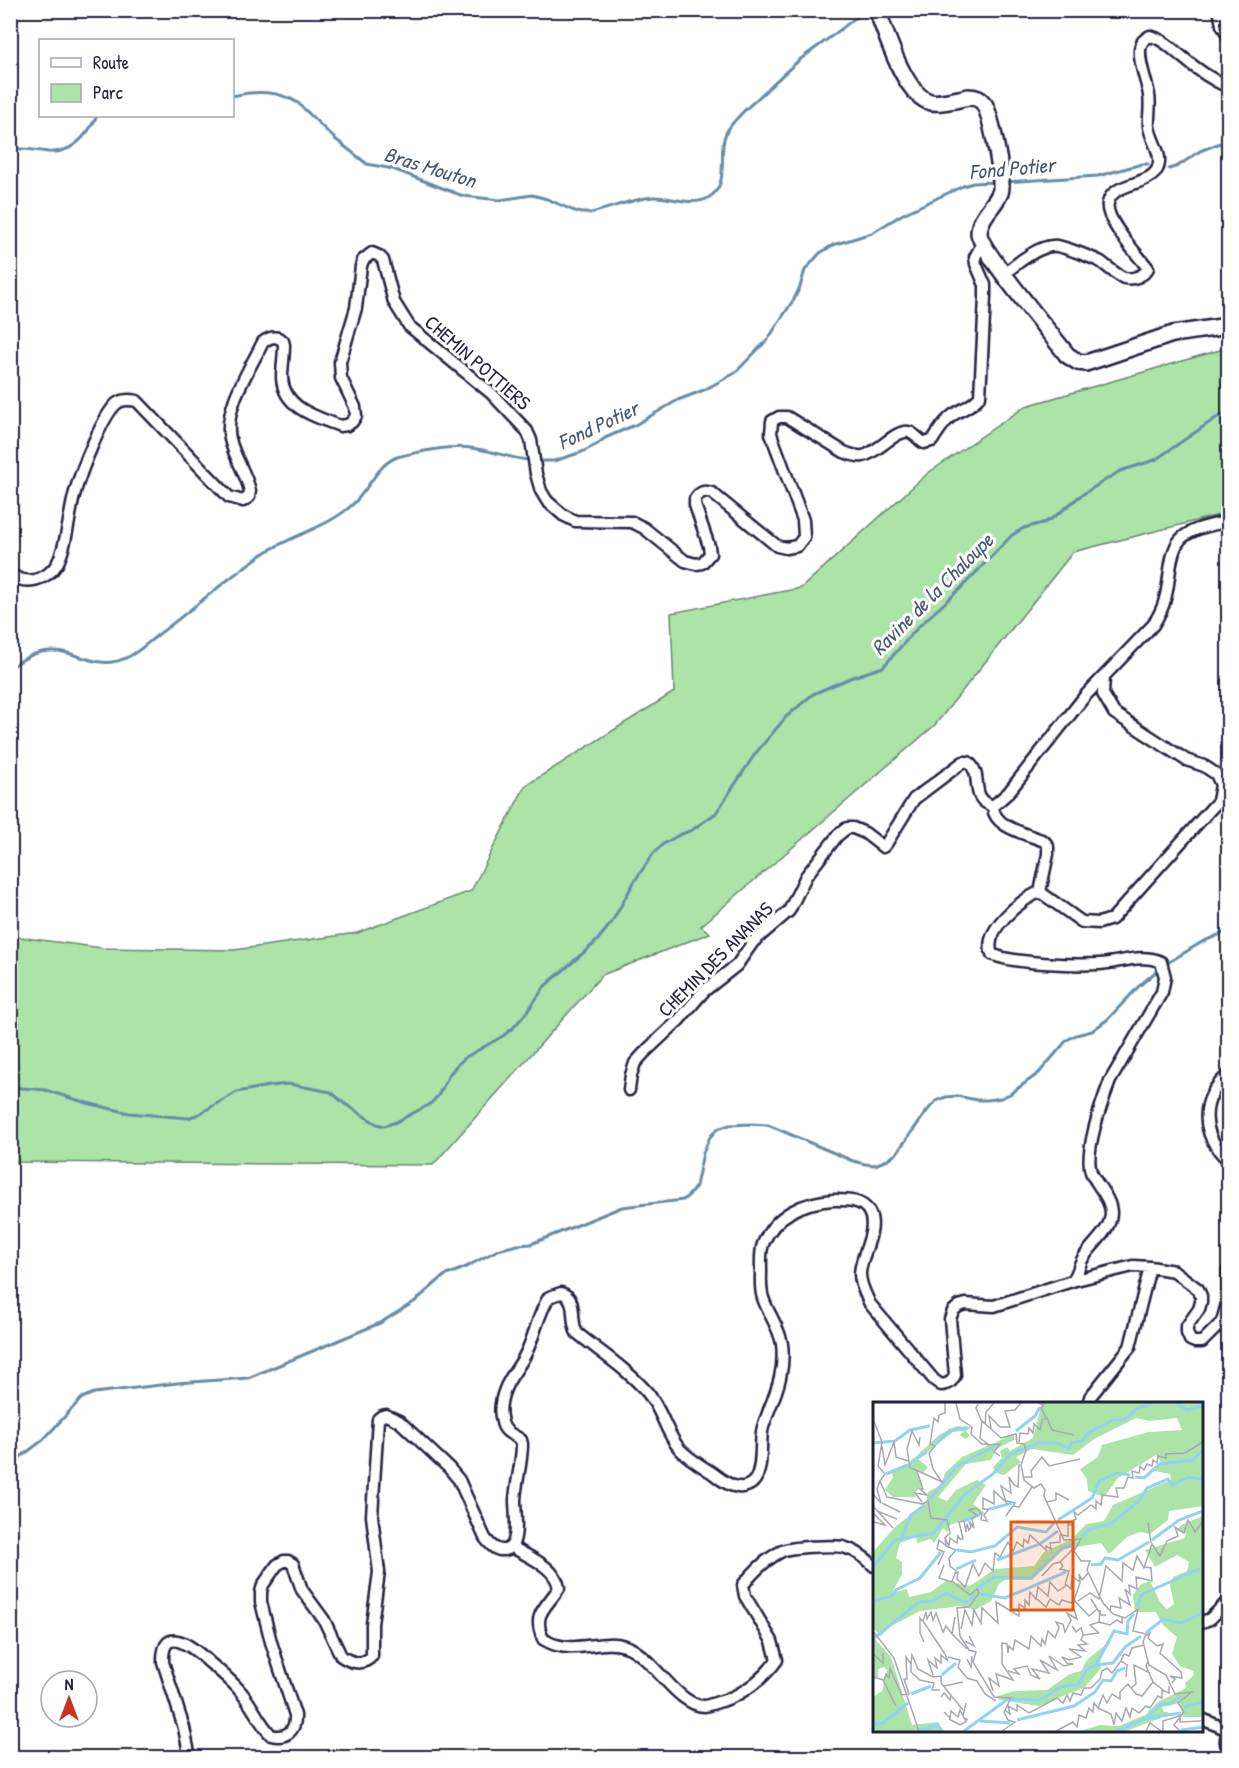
<svg xmlns="http://www.w3.org/2000/svg" width="1239" height="1768" viewBox="0 0 1239 1768" font-family="'Patrick Hand',sans-serif">
	<style>
		.green { fill: #ace4a8; stroke: #678372; stroke-width: 1.5 }
		.lines { fill: none; stroke-linecap: round; stroke-linejoin: round }
		.stream { stroke: #658ca9; stroke-width: 3 }
		.street-casing { stroke: #22223b; stroke-width: 15 }
		.secondary-casing { stroke: #22223b; stroke-width: 20 }
		.street { stroke: #fff; stroke-width: 10 }
		.secondary { stroke: #fff; stroke-width: 15 }
		.labels { text-anchor: middle; dominant-baseline: central; stroke-width: 6; stroke-linejoin: round; paint-order: stroke }
		.street-label { font-size: 20px; fill: #22223b; stroke: #fff }
		.water-label { font-size: 21px; font-style: italic; fill: #445772; stroke: #fff }
		.inset-river { fill: none; stroke: #92d2f3; stroke-width: 3 }
		.inset-road { fill: none; stroke: #a7a7b1; stroke-width: 1.5 }
		.view { fill: #e8590c; fill-opacity: 0.15; stroke: #e8590c; stroke-width: 3 }
		.inset-edge { fill: none; stroke: #22223b; stroke-width: 3 }
	</style>
	<rect width="100%" height="100%" fill="#fff"/>
	<filter id="ink" filterUnits="userSpaceOnUse"><feTurbulence type="fractalNoise" baseFrequency=".0167" numOctaves="2"/><feDisplacementMap in="SourceGraphic" scale="12" xChannelSelector="R" yChannelSelector="G"/><feConvolveMatrix kernelMatrix="1 2 1 2 8 2 1 2 1" color-interpolation-filters="sRGB"/></filter>
	<g filter="url(#ink)">
		<!-- green -->
		<path class="green" d="M1228 344V516L1219 515 1073 552 935 725 701 926 710 933 602 975 433 1165 11 1162V936L102 948 234 950 357 933 471 891 525 786 674 692 671 613 801 588 928 473 1026 406 1220 350Z"/>
		<g class="lines">
			<!-- stream -->
			<path class="stream" d="M232 96C255 91 278 90 298 103L334 138 367 164 393 169 463 196 500 200 532 195 547 199 572 210 581 213H591C611 208 632 199 653 197 670 196 692 207 708 198 732 185 716 151 727 131 735 118 747 108 758 98 773 84 787 70 802 58 823 42 845 28 864 10
				M10 149C23 148 35 150 48 152 72 154 87 136 97 116
				M1169 169 1178 166 1200 151 1228 140
				M1005 182 1098 176 1142 164H1148
				M537 461H554L582 452 596 445 605 438 635 425 678 400 704 390 735 373 768 339 794 299 800 287 805 270 820 253 833 245 872 233 903 214 963 186 973 183 996 182
				M10 668C20 661 30 654 42 652 75 645 95 675 130 656 141 650 150 641 159 634 193 609 225 580 260 556 288 536 325 529 351 506 369 491 375 466 397 457 418 452 449 445 471 448 491 450 510 459 530 460
				M1164 965 1202 942 1228 931
				M10 1087 45 1090 87 1103 129 1113 188 1118 199 1114 237 1092 269 1086 289 1084 331 1092 345 1104 367 1118 377 1124 384 1126 396 1122 417 1111 429 1105 438 1096 449 1075 456 1066 466 1057 503 1036 513 1028 527 1012 545 986 596 942 612 922 634 882 653 854 663 844 679 835 692 830 716 813 755 754 786 717 813 694 850 678 883 667 918 627 960 589 1012 535 1024 528 1046 522 1057 515 1080 496 1120 471 1155 460 1216 418 1228 412
				M10 1465 43 1440 82 1398 94 1393 177 1383 248 1378 380 1323 414 1302 444 1276 464 1268 498 1250 517 1245 531 1244 622 1207 683 1200 690 1194 696 1186 703 1153 710 1137 717 1129 730 1125 751 1124 768 1125 853 1161 865 1164 875 1165 887 1160 896 1154 927 1111 936 1101 946 1097 957 1096 977 1100H988L1001 1098 1010 1094 1039 1073 1067 1040 1076 1035 1092 1031 1108 1019 1139 986 1159 969"/>
			<defs>
				<path id="street" d="M1219 10 1222 25 1228 36
					M1004 274C1016 264 1040 244 1057 246 1065 247 1093 258 1101 262 1108 267 1116 275 1124 278 1133 280 1144 276 1148 268 1138 255 1104 220 1108 203 1113 178 1162 189 1159 158 1158 148 1151 138 1149 127 1148 117 1151 106 1149 95 1147 81 1134 53 1143 41 1145 39 1148 37 1150 36 1163 39 1171 48 1181 56 1195 68 1212 80 1228 87
					M10 573C25 587 47 580 57 564 67 546 69 513 75 492 80 474 104 410 119 402 125 399 132 400 137 401L229 497 243 501 249 497 250 491C246 473 234 457 230 439 223 408 250 369 263 342 270 337 276 335 283 341L284 345C284 356 282 367 282 378 284 409 317 417 340 426L347 425 352 422 356 416 355 407 341 378 340 362 356 308 361 266 363 260 372 253 379 256 383 260 394 302 409 326 492 394 527 431 531 440 536 474 541 491 547 501 563 515 575 521 632 522 644 528 685 561 696 564 702 563 710 554 709 546 695 505V499C700 492 704 490 712 493L777 546 786 548 797 546 804 537 803 520 771 434 772 421 779 417H787L844 452C850 454 856 457 863 456 877 453 896 429 909 432 914 433 919 440 924 443L932 441C938 432 944 421 953 415 963 408 973 406 980 396L985 297V285L976 264 975 257 982 244
					M1040 892C1021 899 982 931 992 954 1011 964 1077 965 1100 964 1120 963 1142 953 1161 962L1165 977 1162 992 1110 1081C1102 1102 1084 1151 1091 1172 1096 1185 1111 1198 1111 1213 1111 1232 1090 1245 1082 1260 1078 1268 1078 1275 1072 1281
					M1040 892 1048 854V846L1044 841C1028 834 993 828 993 806L1008 793 1085 696 1153 625C1158 617 1163 609 1165 599 1170 583 1169 552 1180 540 1190 528 1214 525 1228 521
					M1040 892 1082 922 1099 923 1112 919 1218 801 1221 785 1216 774 1204 766 1186 760 1114 713 1103 694 1104 677
					M1228 1075C1198 1100 1201 1135 1228 1160
					M629 1090 631 1075 635 1063 645 1052 679 1020 704 991 737 965 753 942 789 911 806 876 838 835 847 828H853L865 833 883 847 886 844 914 799 963 762H968C985 775 967 798 993 806
					M1088 1404 1090 1397 1130 1347 1150 1267
					M512 1547C529 1557 556 1567 559 1588 545 1609 532 1614 543 1639 547 1641 551 1644 556 1645 578 1652 603 1639 625 1646 652 1654 677 1707 705 1706 710 1705 717 1702 722 1701 744 1694 764 1678 777 1660L772 1641 745 1596 743 1585C754 1571 766 1559 782 1551 790 1547 833 1545 843 1547 855 1550 866 1558 874 1566
					M1202 1622 1210 1619 1228 1601
					M1202 1719 1228 1730
					M1228 1731C1225 1738 1225 1742 1228 1750
					M190 1758 184 1728 163 1662C162 1620 196 1650 210 1663 221 1672 232 1681 241 1692 252 1705 259 1722 271 1735 286 1739 296 1731 295 1715L271 1642 261 1602V1592L263 1585 277 1565 284 1561H288L293 1564 302 1590 324 1620 341 1656C351 1663 363 1666 372 1656V1624L379 1572 372 1516 378 1419 382 1416 386 1415 399 1421 449 1468 459 1480 485 1538C490 1544 495 1551 504 1550 521 1549 515 1513 515 1500 516 1482 522 1463 522 1444L521 1440C513 1434 504 1433 502 1422 499 1412 501 1399 505 1389 510 1376 520 1366 526 1353 535 1335 538 1314 549 1297L561 1293C579 1298 569 1320 577 1333 600 1352 627 1369 647 1392 661 1408 665 1430 678 1447 686 1457 700 1465 711 1472 719 1478 728 1486 738 1487 744 1488 751 1485 754 1481 763 1470 760 1445 762 1432 763 1424 767 1417 769 1410 778 1388 785 1368 782 1344 779 1326 768 1314 763 1298 760 1289 761 1280 761 1271 761 1262 760 1252 763 1244 775 1214 804 1202 833 1200 846 1200 862 1199 869 1212 879 1230 860 1256 860 1274 860 1285 866 1295 870 1304L934 1380 941 1385C949 1384 952 1382 955 1375L950 1319 953 1311 959 1306 966 1304 994 1306 1072 1281 1133 1266 1150 1267 1174 1271 1198 1289 1201 1296V1302L1199 1309 1187 1326V1333L1190 1340 1195 1342H1202L1222 1322 1228 1300V1270"/>
				<path id="secondary" d="M877 10C886 33 905 97 931 102 942 104 957 99 969 97 975 97 980 98 984 104 991 115 1005 182 1000 193 994 207 979 217 979 233 979 249 1053 336 1067 355L1078 362 1086 363 1173 334 1228 326"/>
			</defs>
			<!-- street casing -->
			<use href="#street" class="street-casing"/>
			<!-- secondary casing -->
			<use href="#secondary" class="secondary-casing"/>
			<!-- street -->
			<use href="#street" class="street"/>
			<!-- secondary -->
			<use href="#secondary" class="secondary"/>
		</g>
	</g>
	<g class="labels">
		<!-- street labels -->
		<g class="street-label">
			<text transform="translate(478 362) rotate(41)">CHEMIN POTTIERS</text>
			<text transform="translate(715 959) rotate(-45)">CHEMIN DES ANANAS</text>
		</g>
		<!-- water labels -->
		<g class="water-label">
			<text transform="translate(430 167) rotate(17)">Bras Mouton</text>
			<text transform="translate(1012 168) rotate(-5)">Fond Potier</text>
			<text transform="translate(598 425) rotate(-25)">Fond Potier</text>
			<text transform="translate(932 594) rotate(-45)">Ravine de la Chaloupe</text>
		</g>
	</g>
	<!-- overview -->
	<g transform="translate(873 1402)">
		<rect width="330" height="330" fill="#fff"/>
		<path d="M169 1H330V104L296 109 295 118 277 132 267 130 254 135 236 152 228 141 191 147 159 178H132L126 182 118 199 102 208 87 204 47 209 16 225 8 234 0 226V150L21 126 53 100 55 90 68 83 72 71 89 55 141 32V38L123 47 118 58 93 62 65 95 74 99 83 88 104 78 113 83 100 102 112 111 77 123 74 130 70 126 61 141 58 137 44 141 43 135 27 141 23 156 29 160V172L19 191 34 187 36 195 58 190 73 179 97 184 122 167 161 164 171 150 199 137 213 122 231 119 240 103 298 78 297 72 277 68 288 60 283 53 245 76 231 95 215 89 214 77 207 67 225 55 229 43 276 30 309 28 304 16 276 19 263 16 221 37 200 53 159 47 143 55 148 60 131 73 123 71 120 65 129 56 127 49 134 45 137 49 160 36ZM84 24 98 25 93 29 97 34 92 37 87 33 91 29 80 30 45 57 55 65 50 71 43 67 49 85 41 91 43 95H20L12 88 20 75 18 68 36 61 66 33ZM330 114V315H310L307 301 289 305 291 310H296L288 316 253 329H207L227 323 246 324 272 313 285 300 313 286 312 281 320 274 321 269 307 264 299 252 304 235 290 223 283 210H262L260 193 268 182 277 179 287 200 294 207 301 202 297 183 300 175 314 169 316 160 304 153 282 165 272 148 312 136 313 131 303 129 308 123ZM0 235 18 255 39 323 65 320 71 329H0V295L9 289 14 268 11 265 5 267V275L0 276ZM238 238 227 257 228 266 212 285 166 304 126 298 125 294 141 289 174 288 197 272 208 269 214 258Z" fill="#ace4a8"/>
		<path class="inset-river" d="M303 1 314 8 330 4M143 29 162 14 167 5M0 41 22 39 37 28 57 24M62 43 77 28 95 26M38 60 54 50M13 72 35 63M262 75 271 76 287 62 320 58 330 48M56 98 83 65 122 44M117 107 139 101M185 118 219 96 226 79 244 71 257 73M91 119 108 112M209 135 215 128 239 121 266 99 274 86 295 77 299 83 316 75 330 78M28 137 38 113 52 103M279 138 306 118 330 109M84 148 98 150 122 144 144 125 173 130 181 121M124 158 167 142 185 129M218 163 228 162 232 156 245 158 276 140M0 165 22 138 61 131 91 93 120 72 137 52 166 41H184L196 47 198 41 209 39 215 31 240 18H251L263 7 280 1M83 167 103 158M105 186 121 175 158 176 188 147 203 141M107 192 132 196 193 170M0 199 19 194 23 188 47 176 68 150M264 205 268 193 330 165M261 212 255 219 254 232 241 229 223 263 240 261 252 245 268 234M273 231 290 217 308 221 330 211M0 237 46 200 60 199 73 191 93 201 102 193M69 273 83 261M38 292 58 284M311 305 330 300M275 316 308 311M144 318 201 304 222 290 230 278 238 279 244 269 252 266M107 319 137 321M0 323 10 321 35 301M308 328 330 325M45 329 64 323 68 329M91 329 135 297 167 298 188 285 206 282 214 267 223 263M243 329 274 316 287 302H297L308 294"/>
		<path class="inset-road" d="M83 1 87 17 99 25 98 32 109 42H115L107 36 109 19 128 36 143 32 144 41 151 42 153 48 148 63 151 78 161 86 168 82 172 88 171 94 191 138 208 137 201 149 208 159H217L214 168 230 201 240 212 252 216 265 207 260 229 273 232 270 240 276 263 293 273 302 292 319 290 305 301 311 310 301 323 307 329M105 2 103 6 109 20M174 16 179 28 201 33M0 17 9 40 5 64 12 72 7 79M112 23 113 10 121 1M118 26 116 14 127 25H137L132 9 142 8 148 1M146 40 147 31 155 32 156 26 160 31 161 22 167 28 169 18 173 16 168 6 171 3 165 1M114 43 127 42 121 50 127 54M9 44 12 63 21 40 23 55 35 59M43 68 37 66 34 47 39 29 46 43 47 35M43 68 69 80 60 67 56 51 62 44 57 42 61 16 65 20 66 13 72 11V1M44 69 50 87H47L54 93 42 91 49 100M151 75H159L158 69 169 55 176 64 207 57M0 92 8 101 4 87 7 79 14 95 49 102 55 99 58 116 74 118 77 131 72 136 73 144 83 148 76 156 77 164 83 169 79 179 97 193 104 187 106 191 96 205 84 206 87 234 96 248 103 250 100 260 121 295 138 296 131 310 135 318 142 320 129 329M133 99 142 101 133 114M174 100 183 98V91L196 98M9 101 27 110M0 104 20 126M140 104 146 105 159 85M4 109 24 117M0 111 12 123 1 120M275 121 278 141M189 133 195 134V122L200 124 199 119 203 117 201 110 205 113 218 103 223 107V99L228 103 229 93 245 95 243 86H251L255 75 260 76 259 69 266 71 267 64 271 68 274 62 279 64 280 58 284 61 285 54 293 56V52L312 51 330 40M72 136 76 144 77 136 84 141 85 134 87 137H90L86 120 91 119 93 130 94 122 96 128 98 125 96 119 101 126 99 117 104 113 96 108 103 106 109 112 108 118 114 119 111 113 116 107H110V96L121 102V89L133 100 128 84 138 91 136 75 141 83 145 85 146 62M65 163 71 150 64 147 66 138 72 143M71 163 66 176 79 180M190 164 187 167 196 169 192 183M190 164 187 160 201 146M82 172 85 170 84 177 92 185 100 162 106 174 112 161 120 169 122 151 127 155 135 140 140 149 144 140 150 145 151 137 155 141 157 133 173 148V144L178 147 177 141 187 140V132M169 174 180 162 187 160M207 181 201 198 216 214 224 207M164 197 173 205 177 197 186 203 189 198 198 201 201 198M218 197 228 213H233M205 199 217 191 226 197 233 164 249 179 250 161 260 168 264 154 271 166 279 142 287 154 294 139 305 134 302 125 311 131 315 118 322 130 330 119M237 209 238 204 248 206 246 196 257 203 252 187 257 192 256 183 264 187 263 175 279 179 278 166 272 165M49 219 47 216V231L51 240M50 219 53 210 54 217 58 210 60 218 63 211 70 230 73 224 79 232 82 215M50 219 72 252M226 220 237 223 244 218 249 221V215M199 224 203 230 208 226 210 232M88 227 92 208 99 223 101 208 108 221 109 206 125 221 123 200 146 214V202L152 206V198L156 203 157 190 163 197 165 185 175 194 177 180 185 189 194 183 198 187 199 174 207 180 206 172 209 178 215 171M0 229 21 256 46 329M226 231 217 223 226 220 227 208M79 232 94 247M273 234 277 231 275 236 284 244M92 239 101 244 96 234M284 244 290 242 287 251 308 270 309 276 297 274 302 277 299 281M0 252 10 261V251M75 255 87 258 85 265 94 276 104 279 112 292 123 299M94 257 98 265 99 254M275 259 273 264 280 280 290 288M38 262V270L47 278 61 281 59 288H67M135 269 146 272 141 267 154 264 158 273 167 277 159 267 176 271 167 258 184 268 176 254 191 264 200 262 194 261 189 255 196 258 208 255 196 247 212 249 205 243 214 242 208 238 210 233 226 231M60 273 55 258 64 266 62 256 68 261V253L75 259 72 252M0 275 11 278 13 272 16 276 17 267 29 293 36 292 31 277H34L33 255 38 262 39 253 45 267 60 275M60 275 68 274V281L90 308M253 275 254 263 248 259 251 252 256 254 259 246 271 243M10 278 23 304M71 284 90 280M258 286 263 282 261 263 277 271M120 289 116 276 126 284 123 272 140 278 129 262V241L134 242 135 251 136 244 140 248 142 238 156 247 158 234 168 244 169 237 172 242 175 229 182 236 186 225 183 220 190 222 192 230 198 218 194 211 204 217 201 207M68 295 71 291 77 298 78 293M225 306 238 312 241 323 243 311 249 319 253 306 257 315 259 306 266 311 273 304 277 306 285 294 289 296V288L296 291V284M132 308 137 312 135 304 144 309V303L156 311 184 296 190 301 194 293 197 299 200 291 208 293 211 286H218L227 277 229 269 234 266 239 271 248 259M71 310 77 316 78 309 85 315 87 308 90 314 93 301M307 315V320L328 319M76 317 87 323 93 320 91 316 95 318M183 329 200 320 204 325 206 313 213 316 216 306 220 310 221 301 225 306 230 293 234 301 239 292 247 297V290L255 282 263 292 269 294 280 280M273 329 277 321 288 329M290 329V319L309 313"/>
		<path class="view" d="M138 120H200V208H138Z"/>
		<rect width="330" height="330" class="inset-edge"/>
	</g>
	<!-- margin -->
	<rect width="1239" height="1768" fill="none" stroke="#fff" stroke-width="36"/>
	<rect x="18" y="18" width="1203" height="1732" fill="none" stroke="#22223b" stroke-width="2" filter="url(#ink)"/>
	<!-- legend -->
	<rect x="39" y="39" width="195" height="78" fill="#ffffff" stroke="#a7a7b1" stroke-width="1.5"/>
	<rect x="51" y="58" width="30" height="9" fill="#ffffff" stroke="#a7a7b1" stroke-width="1.5"/>
	<text x="93" y="69" font-size="18" fill="#22223b">Route</text>
	<rect x="51" y="84" width="30" height="18" fill="#ace4a8" stroke="#a7a7b1" stroke-width="1.5"/>
	<text x="93" y="99" font-size="18" fill="#22223b">Parc</text>
	<!-- north arrow -->
	<g transform="translate(69 1699)"><circle r="28" fill="#ffffff" stroke="#a7a7b1" stroke-width="1.5"/>
	<path d="M0-4.5L10 22L0 15L-10 22Z" fill="#c8321e"/>
	<text y="-9" font-size="16" font-weight="bold" text-anchor="middle" fill="#22223b">N</text>
	</g>
</svg>
